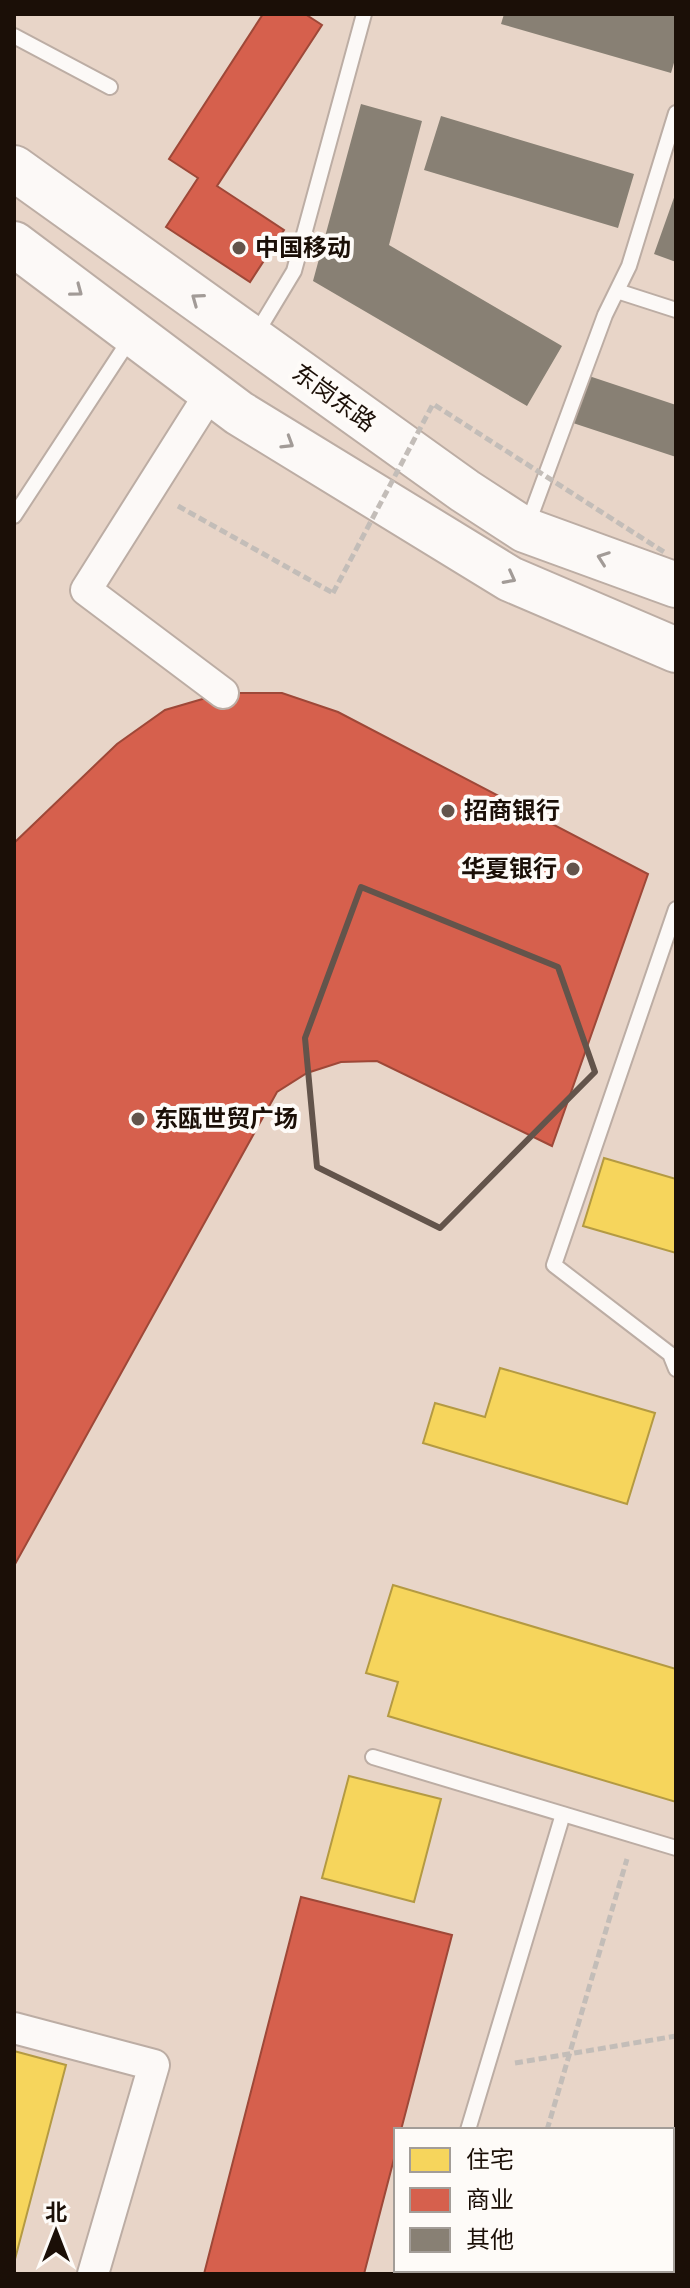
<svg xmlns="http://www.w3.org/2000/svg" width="690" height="2288" viewBox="0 0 690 2288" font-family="Roboto,'Noto Sans SC',sans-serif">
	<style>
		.homes { fill: #f6d55c; stroke: #b49a42; stroke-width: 2 }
		.shops { fill: #d6604d; stroke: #9e4838; stroke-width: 2 }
		.building { fill: #888074 }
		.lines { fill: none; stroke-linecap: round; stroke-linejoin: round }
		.lane-casing { stroke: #bcada4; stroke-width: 18 }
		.street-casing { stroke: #bcada4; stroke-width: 34 }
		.primary-casing { stroke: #bcada4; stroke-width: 48 }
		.path { stroke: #c3bdb8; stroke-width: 5; stroke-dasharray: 8 4; stroke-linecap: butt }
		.lane { stroke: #fcf9f7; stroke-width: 14 }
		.street { stroke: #fcf9f7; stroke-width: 30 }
		.primary { stroke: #fcf9f7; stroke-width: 44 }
		.path-bridge { stroke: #c3bdb8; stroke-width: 5; stroke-dasharray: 8 4; stroke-linecap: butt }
		.oneway { stroke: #a29b97 }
		.marked { fill: none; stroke: #63544b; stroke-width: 6; stroke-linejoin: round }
		.poi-dot { fill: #63544b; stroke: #fefbf8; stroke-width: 3 }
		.labels { text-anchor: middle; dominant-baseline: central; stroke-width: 8; stroke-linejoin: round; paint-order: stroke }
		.poi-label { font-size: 24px; font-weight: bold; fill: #1b0f07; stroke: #fefbf8; text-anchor: start }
		.street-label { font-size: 24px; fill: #1b0f07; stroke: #fefbf8 }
	</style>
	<rect width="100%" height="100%" fill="#e8d5c8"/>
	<!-- homes -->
	<path class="homes" d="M604 1158 676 1179V1253L583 1226Z
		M500 1368 655 1413 627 1504 423 1443 435 1403 485 1417Z
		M393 1585 676 1669V1802L388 1716 398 1682 366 1673Z
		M349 1776 441 1799 414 1902 322 1878Z
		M14 2051 66 2065 14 2263Z
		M672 2235 676 2236V2274H524L525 2270H672Z"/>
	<!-- shops -->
	<path class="shops" d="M263 14H305L322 25 217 186 284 230 250 282 166 227 198 178 169 159Z
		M223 693H282L338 712 648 874 552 1146 377 1061 341 1062 307 1073 277 1092 14 1566V843L117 744 165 710Z
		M301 1897 452 1935 401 2130H396V2151L364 2274H204Z"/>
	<!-- building -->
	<path class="building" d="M504 14H676V56L671 73 501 24Z
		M361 104 422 121 389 245 562 346 527 406 313 281Z
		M441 116 634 174 618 228 424 170Z
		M676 192V262L654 254Z
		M589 376 676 405V457L573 423Z"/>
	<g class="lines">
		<defs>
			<path id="lane" d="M14 36 110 87
				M617 291 676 310
				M256 334 294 271 364 14
				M14 516 132 336
				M527 526 605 315 629 266 676 113
				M676 909 554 1265 670 1354 676 1369
				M373 1757 676 1848
				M468 2130 563 1814
				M672 2184 676 2185
				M425 2274 426 2270"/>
			<path id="street" d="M211 392 86 590 223 693
				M14 2028 154 2065 93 2274"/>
			<path id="primary" d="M14 168 465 491 525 530 676 585
				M14 244 239 413 510 579 676 650"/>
		</defs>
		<!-- lane casing -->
		<use href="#lane" class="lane-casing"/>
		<!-- street casing -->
		<use href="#street" class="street-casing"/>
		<!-- primary casing -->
		<use href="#primary" class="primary-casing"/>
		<!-- path -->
		<path class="path" d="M178 506 333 593
			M515 2063 676 2036
			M547 2130 627 1859"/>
		<!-- lane -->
		<use href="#lane" class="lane"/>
		<!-- street -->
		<use href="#street" class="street"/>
		<!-- primary -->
		<use href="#primary" class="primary"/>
		<!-- path-bridge -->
		<path class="path-bridge" d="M333 593 433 404 667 554"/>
	</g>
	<!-- one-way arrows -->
	<defs><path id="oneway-chevron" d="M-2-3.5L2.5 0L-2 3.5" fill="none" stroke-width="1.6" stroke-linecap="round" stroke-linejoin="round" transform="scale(2)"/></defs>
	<g class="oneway">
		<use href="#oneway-chevron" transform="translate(77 291) rotate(37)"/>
		<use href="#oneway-chevron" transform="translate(197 299) rotate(-144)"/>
		<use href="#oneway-chevron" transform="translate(288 443) rotate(32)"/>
		<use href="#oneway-chevron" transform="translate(603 558) rotate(-160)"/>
		<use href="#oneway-chevron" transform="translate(510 578) rotate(28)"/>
	</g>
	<!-- marked area -->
	<path class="marked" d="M361 887 558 967 595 1072 440 1228 317 1167 305 1038Z"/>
	<!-- markers -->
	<g class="poi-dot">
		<circle cx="239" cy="248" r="8"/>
		<circle cx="448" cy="811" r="8"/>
		<circle cx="573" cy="869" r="8"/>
		<circle cx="138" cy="1119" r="8"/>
	</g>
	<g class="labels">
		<!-- poi labels -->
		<g class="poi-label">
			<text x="255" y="248">中国移动</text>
			<text x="464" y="811">招商银行</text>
			<text x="557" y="869" text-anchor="end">华夏银行</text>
			<text x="154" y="1119">东瓯世贸广场</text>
		</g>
		<!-- street labels -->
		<g class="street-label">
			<text transform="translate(334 398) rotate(36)">东岗东路</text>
		</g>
	</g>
	<!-- border -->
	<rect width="690" height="2288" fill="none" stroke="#1b0f07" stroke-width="32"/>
	<!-- legend -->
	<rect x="394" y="2128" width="280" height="144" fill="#fefbf8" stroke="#a39d98" stroke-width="2"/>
	<rect x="410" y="2148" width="40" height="24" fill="#f6d55c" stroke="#a39d98" stroke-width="2"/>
	<text x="466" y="2168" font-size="24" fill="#1b0f07">住宅</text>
	<rect x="410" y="2188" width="40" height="24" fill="#d6604d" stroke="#a39d98" stroke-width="2"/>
	<text x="466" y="2208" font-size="24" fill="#1b0f07">商业</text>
	<rect x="410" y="2228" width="40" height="24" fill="#888074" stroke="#a39d98" stroke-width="2"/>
	<text x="466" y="2248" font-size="24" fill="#1b0f07">其他</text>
	<!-- north arrow -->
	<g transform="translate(56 2232)" stroke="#fefbf8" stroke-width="6" paint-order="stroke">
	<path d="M0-6L14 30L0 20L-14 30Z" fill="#1b0f07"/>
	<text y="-12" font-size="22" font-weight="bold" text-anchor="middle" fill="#1b0f07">北</text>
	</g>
</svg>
